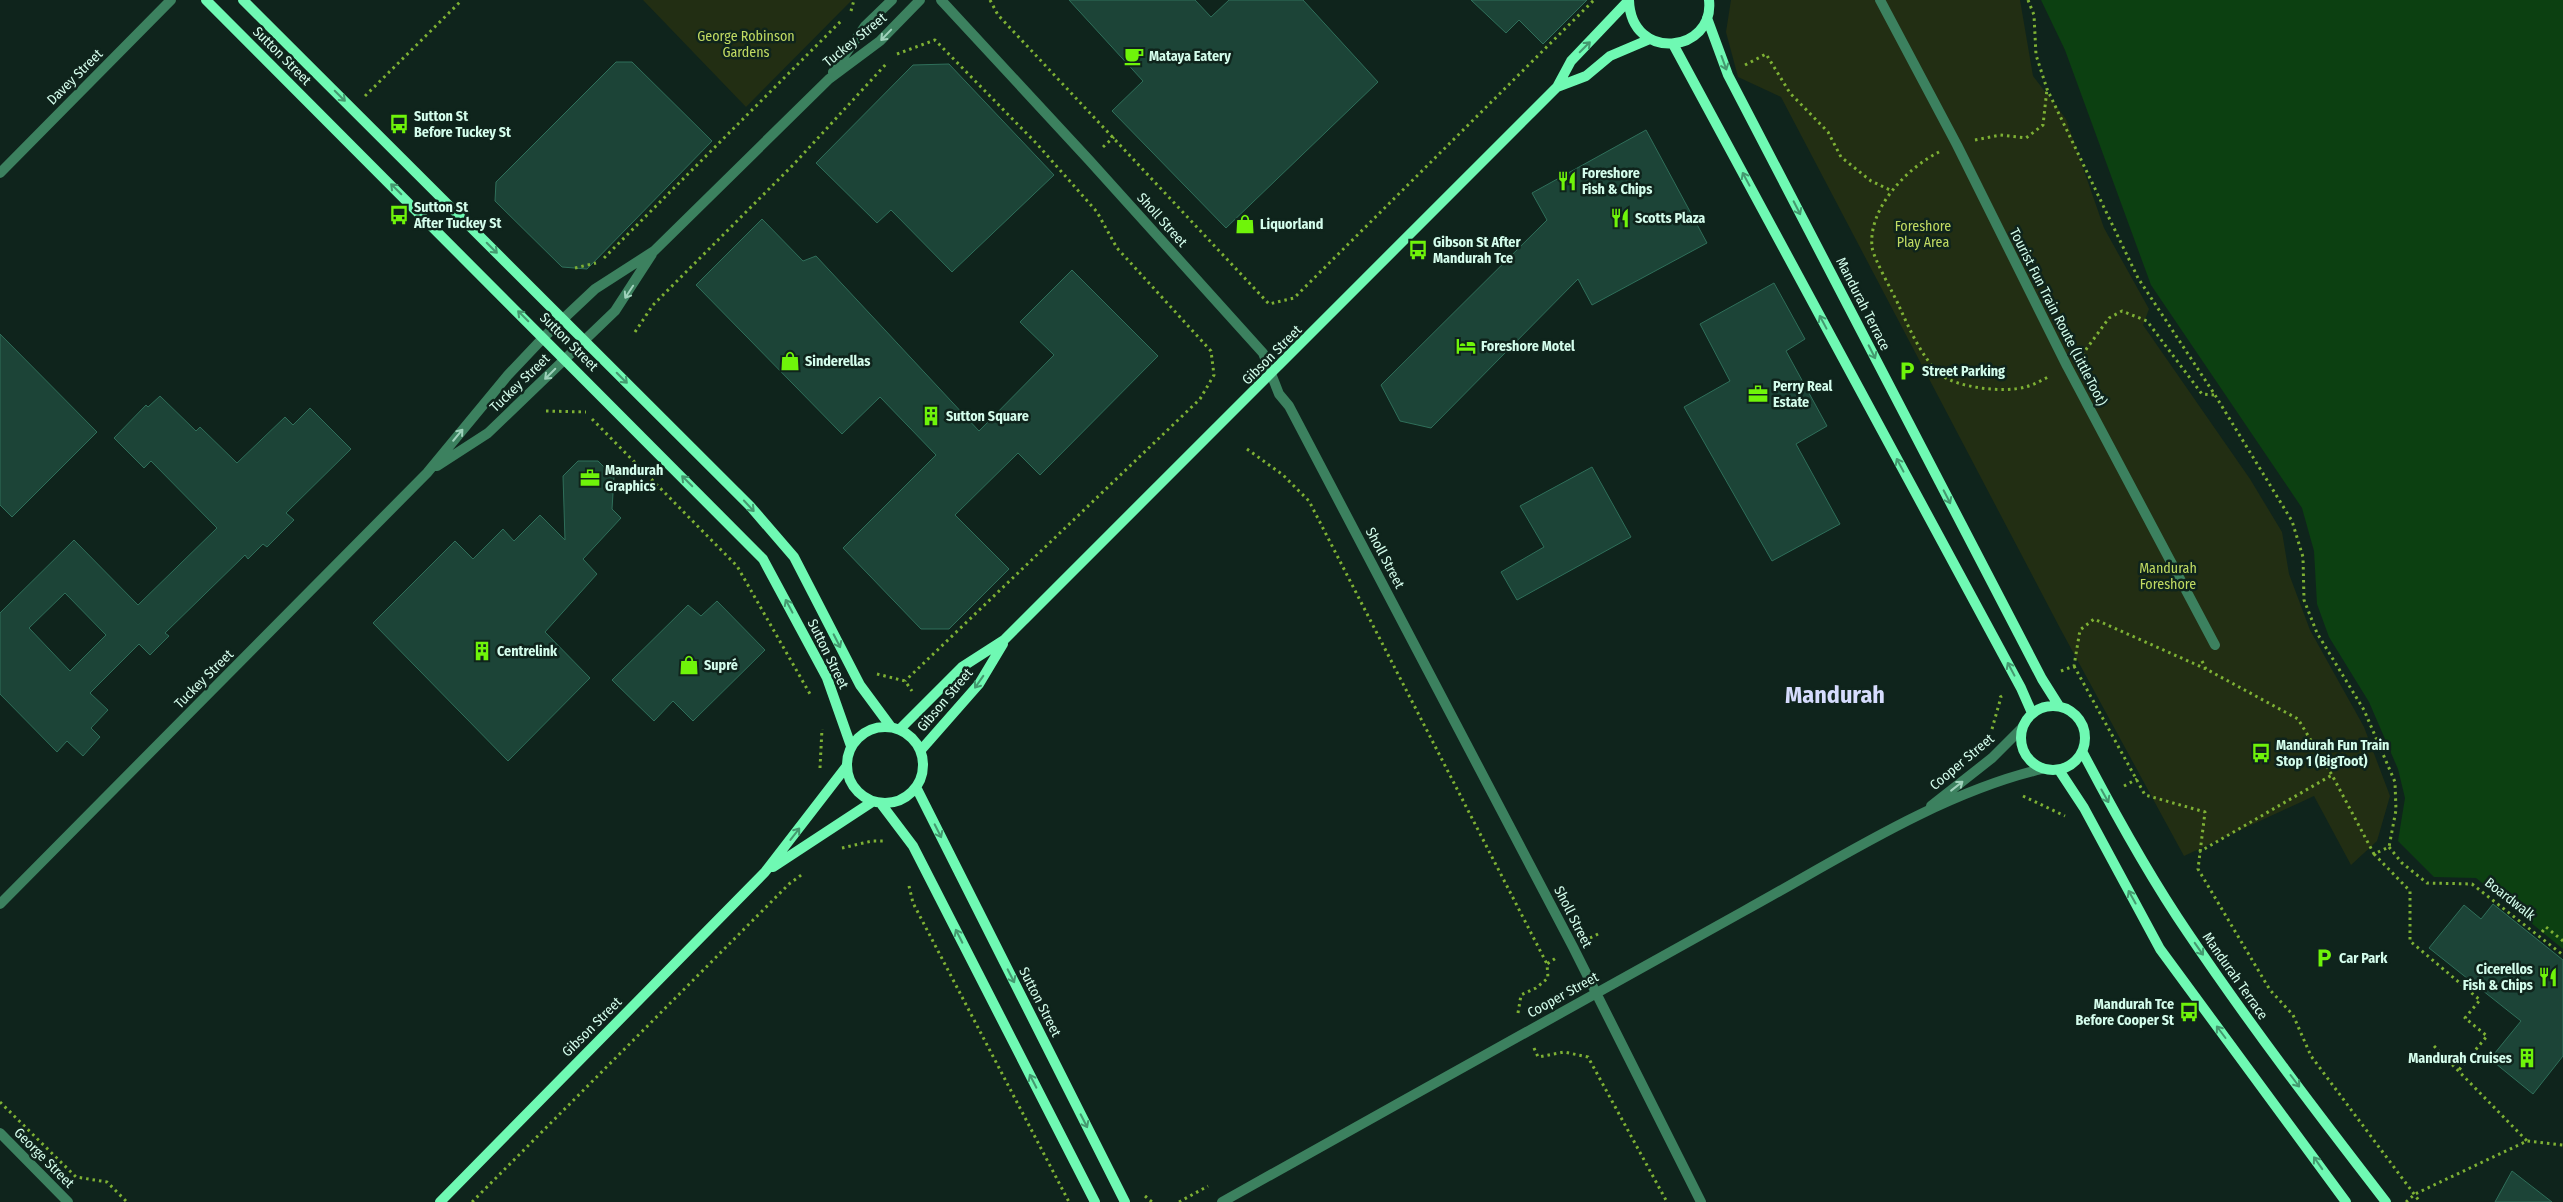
<svg xmlns="http://www.w3.org/2000/svg" width="2563" height="1202" viewBox="0 0 2563 1202" font-family="'Fira Sans Condensed',sans-serif">
	<style>
		.green { fill: #222e13 }
		.water { fill: #0c4011 }
		.building { fill: #1c4437; stroke: #2f6f5a; fill-rule: evenodd }
		.lines { fill: none; stroke-linecap: round; stroke-linejoin: round }
		.path { stroke: #7eb134; stroke-width: 3; stroke-dasharray: 2.5 4; stroke-linecap: butt }
		.lane { stroke: #3c815f; stroke-width: 10 }
		.street { stroke: #3c815f; stroke-width: 10 }
		.secondary { stroke: #6ff9b3; stroke-width: 10 }
		.oneway { stroke: #9fd2bb }
		.oneway2 { stroke: #44996f }
		.labels { text-anchor: middle; dominant-baseline: central; stroke-width: 5; stroke-linejoin: round; paint-order: stroke }
		.park-label { font-size: 14px; fill: #c1db62; stroke: #0f241c }
		.street-label { font-size: 14px; fill: #d4fdec; stroke: #0f241c }
		.poi-label { font-size: 14px; font-weight: bold; fill: #d4fdec; stroke: #0f241c; text-anchor: start }
		.town-label { font-size: 24px; font-weight: bold; fill: #d6dcfd; stroke: #0f241c }
	</style>
	<rect width="100%" height="100%" fill="#0f241c"/>
	<!-- green -->
	<path class="green" d="M643 0H852L746 107Z
		M1731 0H2020L2033 76 2066 119 2104 228 2149 309 2143 325 2250 479 2282 532 2289 574 2310 630 2364 727 2390 796 2377 841 2351 865 2314 796 2184 856 2061 630 1781 97 1738 77 1726 32Z"/>
	<!-- water -->
	<path class="water" d="M2041 0H2563V949L2476 878 2434 877 2398 841 2405 798 2398 769 2369 702 2329 637 2317 604 2314 551 2302 508 2151 285 2065 50Z"/>
	<!-- building -->
	<path class="building" d="M1069 0H1195L1211 17 1229 0H1303L1378 82 1226 228 1112 111 1143 81Z
		M1471 0H1587L1543 44 1519 20 1506 33Z
		M616 62H632L712 141 587 269 562 267 495 201 496 182Z
		M949 64 1054 175 952 272 891 210 877 223 816 163 913 65Z
		M1646 130 1707 243 1592 305 1578 279 1431 428 1400 421 1381 385 1547 220 1532 193Z
		M762 219 803 261 816 256 979 431 1054 355 1020 322 1072 270 1158 356 1040 475 1018 453 955 515 1009 569 949 629H921L843 548 936 455 880 397 842 434 696 285Z
		M1774 283 1805 339 1786 351 1827 426 1796 444 1840 524 1772 561 1684 407 1730 381 1700 324Z
		M0 334 97 432 12 517 0 505Z
		M160 396 196 431 200 427 237 463 285 417 293 425 310 408 351 449 286 513 294 520 267 547 263 544 248 559 245 555 165 633 169 636 150 655 139 644 90 693 108 710 91 728 100 737 83 756 67 741 57 752 0 694V613L74 540 138 605 217 528 151 461 144 468 114 438 146 405 148 407ZM65 593 106 635 70 671 29 628Z
		M578 461H598L614 477 612 509 621 518 583 559 597 574 545 632 590 678 508 761 373 623 455 541 473 559 503 529 514 541 540 515 565 540 563 476Z
		M1592 467 1631 537 1517 600 1501 572 1544 547 1520 506Z
		M717 601 765 650 693 721 673 701 654 721 612 680 688 605 701 616Z
		M2493 904 2563 960V1056L2533 1094 2490 1059 2521 1021 2429 948 2464 905 2481 919Z
		M2512 1171 2552 1202H2495Z"/>
	<g class="lines">
		<!-- path -->
		<path class="path" d="M990 0 998 15 1269 304 1294 298 1594 0
			M2028 0 2034 15 2036 55 2047 89 2138 278 2215 395 2292 521 2303 557 2304 600 2317 633 2364 710 2395 782 2396 810 2389 847
			M851 11 854 0
			M897 54 935 40 1037 144 1097 212 1117 248 1211 351 1214 375 1200 399 905 681
			M1745 65 1766 54 1790 93 1828 132 1841 157 1871 181 1890 190
			M365 96 462 0
			M1975 140 2000 135 2026 138 2043 125 2047 89
			M1103 147 1114 137
			M1939 152C1907 168 1868 208 1872 247 1874 260 1893 292 1899 306 1909 328 1922 358 1940 374 1957 388 2004 393 2025 387 2034 385 2042 380 2050 376
			M604 258 843 19
			M575 268 596 263
			M635 332 653 305 794 164 887 63
			M2082 355 2109 318 2122 311 2147 321 2202 394 2214 395
			M546 411 586 412
			M592 419 737 566 810 694
			M1247 449 1283 475 1309 501 1547 964
			M2202 661 2206 669 2298 719 2332 775 2374 854 2389 847
			M2074 666 2145 795 2205 812 2198 869 2270 990 2293 1015 2311 1056 2420 1202
			M2061 671 2074 666 2080 630 2094 619 2206 669
			M877 674 905 681 912 691
			M1992 729 2001 697 1999 694
			M820 768 822 729
			M2124 786 2137 779
			M2023 796 2065 816
			M2389 847 2402 863 2427 883 2472 884 2563 955
			M842 848 872 841H885
			M2199 852 2332 775
			M2374 854 2410 891V941L2480 1000 2465 1018 2487 1036 2458 1071
			M909 886 913 903 1069 1202
			M2542 932 2546 927 2563 941
			M1590 938 1600 933
			M1518 1013 1521 995 1536 988 1548 978 1547 964 1556 958
			M2434 1046 2527 1141
			M1534 1048 1538 1057 1564 1052 1588 1057 1667 1202
			M0 1102 76 1177 107 1182 127 1202
			M1145 1196 1152 1202
			M472 1202 789 884 804 873
			M1179 1202 1208 1186
			M2406 1202 2415 1194 2527 1141 2563 1145"/>
		<!-- lane -->
		<path class="lane" d="M1880 0 1957 145 2067 366 2215 645"/>
		<!-- street -->
		<path class="street" d="M941 0 1089 160 1263 353 1279 394 1289 406 1573 947 1701 1202
			M833 72 865 26 892 0
			M0 173 171 0
			M437 466 488 433 615 311 652 254
			M1931 806 1992 758 2022 728
			M0 904 427 473 508 375 544 337 595 289 654 251 829 79 880 41 920 0
			M0 1133 68 1202
			M1222 1202C1396 1105 1569 1007 1744 911 1837 860 1939 793 2042 769"/>
		<!-- secondary -->
		<path class="secondary" d="M206 0 763 559 827 678 851 746
			M243 0 750 506 794 557 860 685 891 727
			M1629 0C1631 63 1715 53 1709 0
			M1707 18 1728 75 2042 679 2059 706
			M1673 44 2021 688 2032 713
			M1557 87 1586 76 1610 56 1650 39
			M2021 738a32 32 0 1 1 64 0a32 32 0 1 1-64 0Z
			M847 765a38 38 0 1 1 76 0a38 38 0 1 1-76 0Z
			M900 729 962 667 1004 640 1557 87 1571 61 1629 0
			M921 750 979 684 1003 644
			M2083 753C2115 814 2149 876 2188 933 2250 1025 2318 1114 2386 1202
			M2059 770 2084 808 2160 949 2346 1202
			M916 787 1125 1202
			M882 805 913 846 1095 1202
			M773 867 872 802
			M440 1202 765 872 846 767"/>
	</g>
	<!-- one-way arrows -->
	<defs><path id="oneway-shaft" d="M-6 0H5M1.5-3L5.5 0L1.5 3" fill="none" stroke-width="1.6" stroke-linecap="round" stroke-linejoin="round" transform="scale(1.25)"/></defs>
	<g class="oneway">
		<use href="#oneway-shaft" transform="translate(886 35) rotate(134)"/>
		<use href="#oneway-shaft" transform="translate(629 292) rotate(123)"/>
		<use href="#oneway-shaft" transform="translate(550 374) rotate(135)"/>
		<use href="#oneway-shaft" transform="translate(458 435) rotate(-50)"/>
		<use href="#oneway-shaft" transform="translate(1957 786) rotate(-38)"/>
	</g>
	<g class="oneway2">
		<use href="#oneway-shaft" transform="translate(1585 47) rotate(-45)"/>
		<use href="#oneway-shaft" transform="translate(1724 63) rotate(70)"/>
		<use href="#oneway-shaft" transform="translate(340 96) rotate(45)"/>
		<use href="#oneway-shaft" transform="translate(1746 179) rotate(-118)"/>
		<use href="#oneway-shaft" transform="translate(396 189) rotate(-135)"/>
		<use href="#oneway-shaft" transform="translate(1797 208) rotate(63)"/>
		<use href="#oneway-shaft" transform="translate(492 248) rotate(45)"/>
		<use href="#oneway-shaft" transform="translate(523 316) rotate(-135)"/>
		<use href="#oneway-shaft" transform="translate(1823 322) rotate(-118)"/>
		<use href="#oneway-shaft" transform="translate(1872 352) rotate(63)"/>
		<use href="#oneway-shaft" transform="translate(622 378) rotate(45)"/>
		<use href="#oneway-shaft" transform="translate(1900 465) rotate(-118)"/>
		<use href="#oneway-shaft" transform="translate(687 481) rotate(-135)"/>
		<use href="#oneway-shaft" transform="translate(1947 497) rotate(63)"/>
		<use href="#oneway-shaft" transform="translate(749 506) rotate(47)"/>
		<use href="#oneway-shaft" transform="translate(789 606) rotate(-118)"/>
		<use href="#oneway-shaft" transform="translate(837 641) rotate(63)"/>
		<use href="#oneway-shaft" transform="translate(2011 669) rotate(-118)"/>
		<use href="#oneway-shaft" transform="translate(979 682) rotate(125)"/>
		<use href="#oneway-shaft" transform="translate(2105 796) rotate(61)"/>
		<use href="#oneway-shaft" transform="translate(938 831) rotate(63)"/>
		<use href="#oneway-shaft" transform="translate(795 834) rotate(-52)"/>
		<use href="#oneway-shaft" transform="translate(2132 897) rotate(-119)"/>
		<use href="#oneway-shaft" transform="translate(959 936) rotate(-117)"/>
		<use href="#oneway-shaft" transform="translate(2199 949) rotate(55)"/>
		<use href="#oneway-shaft" transform="translate(1011 976) rotate(63)"/>
		<use href="#oneway-shaft" transform="translate(2221 1032) rotate(-127)"/>
		<use href="#oneway-shaft" transform="translate(1033 1081) rotate(-117)"/>
		<use href="#oneway-shaft" transform="translate(2295 1081) rotate(53)"/>
		<use href="#oneway-shaft" transform="translate(1084 1121) rotate(63)"/>
		<use href="#oneway-shaft" transform="translate(2318 1163) rotate(-125)"/>
	</g>
	<!-- icons -->
	<defs>
		<symbol id="cafe-bare" viewBox="-9 -9 18 18"><path d="M-5.5-4.5H6V0H3Q3 3.5 0 3.5H-2.5Q-5.5 3.5-5.5 0ZM3-3.2v2h1.7v-2ZM-6 4.5H4V6H-6Z" fill="#6ff40a" stroke="#0f241c" stroke-width="2.5" paint-order="stroke"/></symbol>
		<symbol id="bus-bare" viewBox="-9 -9 18 18"><path d="M-5-6H5V4H4V6H2V4H-2V6H-4V4H-5ZM-3.5-4V0h7V-4ZM-3.5 1.2v1.5H-2V1.2ZM2 1.2v1.5H3.5V1.2Z" fill="#6ff40a" stroke="#0f241c" stroke-width="2.5" paint-order="stroke"/></symbol>
		<symbol id="restaurant-bare" viewBox="-9 -9 18 18"><path d="M-5-6h1v4h1v-4h1v4h1v-4h1v5L-1.5 .5V6h-2V.5L-5-1ZM5-6V6H3V1.5H1.5Q1.5-4 5-6Z" fill="#6ff40a" stroke="#0f241c" stroke-width="2.5" paint-order="stroke"/></symbol>
		<symbol id="shop-bare" viewBox="-9 -9 18 18"><path d="M-5-2.5h2.3a2.7 3.5 0 0 1 5.4 0H5L5.5 6h-11ZM-1.5-2.5h3a1.5 2.3 0 0 0-3 0Z" fill="#6ff40a" stroke="#0f241c" stroke-width="2.5" paint-order="stroke"/></symbol>
		<symbol id="hotel-bare" viewBox="-9 -9 18 18"><path d="M-6-4.5h1.5V1H6V5H4.5V3h-9V5H-6ZM-4 0a1.8 1.8 0 1 1 3.6 0ZM.5 0V-2.5h3Q6-2.5 6 0Z" fill="#6ff40a" stroke="#0f241c" stroke-width="2.5" paint-order="stroke"/></symbol>
		<symbol id="parking-bare" viewBox="-9 -9 18 18"><path d="M-3.5-5.5H1a3.5 3.5 0 0 1 0 7H-1V5.5H-3.5ZM-1-3.4V-.6H.8a1.4 1.4 0 0 0 0-2.8Z" fill="#6ff40a" stroke="#0f241c" stroke-width="2.5" paint-order="stroke"/></symbol>
		<symbol id="office-bare" viewBox="-9 -9 18 18"><path d="M-6-3h4V-5.5h4V-3h4V5H-6ZM-1-4.5V-3h2v-1.5ZM-6 0V1H6V0Z" fill="#6ff40a" stroke="#0f241c" stroke-width="2.5" paint-order="stroke"/></symbol>
		<symbol id="building-bare" viewBox="-9 -9 18 18"><path d="M-4-6H4V6H1V3H-1V6H-4ZM-2.5-4.3h1.7v1.8h-1.7ZM.8-4.3h1.7v1.8H.8ZM-2.5-1h1.7V.8h-1.7ZM.8-1h1.7V.8H.8Z" fill="#6ff40a" stroke="#0f241c" stroke-width="2.5" paint-order="stroke"/></symbol>
	</defs>
	<g fill-rule="evenodd">
		<use href="#cafe-bare" x="1120" y="42" width="28" height="28"/>
		<use href="#bus-bare" x="385" y="110" width="28" height="28"/>
		<use href="#restaurant-bare" x="1553" y="167" width="28" height="28"/>
		<use href="#bus-bare" x="385" y="201" width="28" height="28"/>
		<use href="#restaurant-bare" x="1606" y="204" width="28" height="28"/>
		<use href="#shop-bare" x="1231" y="210" width="28" height="28"/>
		<use href="#bus-bare" x="1404" y="236" width="28" height="28"/>
		<use href="#hotel-bare" x="1452" y="332" width="28" height="28"/>
		<use href="#shop-bare" x="776" y="347" width="28" height="28"/>
		<use href="#parking-bare" x="1893" y="357" width="28" height="28"/>
		<use href="#office-bare" x="1744" y="380" width="28" height="28"/>
		<use href="#building-bare" x="917" y="402" width="28" height="28"/>
		<use href="#office-bare" x="576" y="464" width="28" height="28"/>
		<use href="#building-bare" x="468" y="637" width="28" height="28"/>
		<use href="#shop-bare" x="675" y="651" width="28" height="28"/>
		<use href="#bus-bare" x="2247" y="739" width="28" height="28"/>
		<use href="#parking-bare" x="2310" y="944" width="28" height="28"/>
		<use href="#restaurant-bare" x="2534" y="963" width="28" height="28"/>
		<use href="#bus-bare" x="2175" y="998" width="28" height="28"/>
		<use href="#building-bare" x="2513" y="1044" width="28" height="28"/>
	</g>
	<g class="labels">
		<!-- park labels -->
		<g class="park-label">
			<text x="746" y="36">George Robinson<tspan x="746" dy="16">Gardens</tspan></text>
			<text x="1923" y="226">Foreshore<tspan x="1923" dy="16">Play Area</tspan></text>
			<text x="2168" y="568">Mandurah<tspan x="2168" dy="16">Foreshore</tspan></text>
		</g>
		<!-- street labels -->
		<g class="street-label">
			<text transform="translate(855 40) rotate(-39)">Tuckey Street</text>
			<text transform="translate(282 56) rotate(45)">Sutton Street</text>
			<text transform="translate(75 77) rotate(-45)">Davey Street</text>
			<text transform="translate(1162 220) rotate(48)">Sholl Street</text>
			<text transform="translate(1863 304) rotate(63)">Mandurah Terrace</text>
			<text transform="translate(2058 317) rotate(63)">Tourist Fun Train Route (LittleToot)</text>
			<text transform="translate(569 342) rotate(45)">Sutton Street</text>
			<text transform="translate(1272 355) rotate(-45)">Gibson Street</text>
			<text transform="translate(520 383) rotate(-44)">Tuckey Street</text>
			<text transform="translate(1385 558) rotate(62)">Sholl Street</text>
			<text transform="translate(828 654) rotate(64)">Sutton Street</text>
			<text transform="translate(204 679) rotate(-45)">Tuckey Street</text>
			<text transform="translate(945 700) rotate(-50)">Gibson Street</text>
			<text transform="translate(1962 762) rotate(-40)">Cooper Street</text>
			<text transform="translate(2510 899) rotate(38)">Boardwalk</text>
			<text transform="translate(1573 917) rotate(63)">Sholl Street</text>
			<text transform="translate(2235 976) rotate(55)">Mandurah Terrace</text>
			<text transform="translate(1563 995) rotate(-29)">Cooper Street</text>
			<text transform="translate(1040 1002) rotate(63)">Sutton Street</text>
			<text transform="translate(592 1027) rotate(-45)">Gibson Street</text>
			<text transform="translate(44 1158) rotate(45)">George Street</text>
		</g>
		<!-- poi labels -->
		<g class="poi-label">
			<text x="1149" y="56">Mataya Eatery</text>
			<text x="414" y="116">Sutton St<tspan x="414" dy="16">Before Tuckey St</tspan></text>
			<text x="1582" y="173">Foreshore<tspan x="1582" dy="16">Fish &amp; Chips</tspan></text>
			<text x="414" y="207">Sutton St<tspan x="414" dy="16">After Tuckey St</tspan></text>
			<text x="1635" y="218">Scotts Plaza</text>
			<text x="1260" y="224">Liquorland</text>
			<text x="1433" y="242">Gibson St After<tspan x="1433" dy="16">Mandurah Tce</tspan></text>
			<text x="1481" y="346">Foreshore Motel</text>
			<text x="805" y="361">Sinderellas</text>
			<text x="1922" y="371">Street Parking</text>
			<text x="1773" y="386">Perry Real<tspan x="1773" dy="16">Estate</tspan></text>
			<text x="946" y="416">Sutton Square</text>
			<text x="605" y="470">Mandurah<tspan x="605" dy="16">Graphics</tspan></text>
			<text x="497" y="651">Centrelink</text>
			<text x="704" y="665">Supré</text>
			<text x="2276" y="745">Mandurah Fun Train<tspan x="2276" dy="16">Stop 1 (BigToot)</tspan></text>
			<text x="2339" y="958">Car Park</text>
			<text x="2533" y="969" text-anchor="end">Cicerellos<tspan x="2533" dy="16">Fish &amp; Chips</tspan></text>
			<text x="2174" y="1004" text-anchor="end">Mandurah Tce<tspan x="2174" dy="16">Before Cooper St</tspan></text>
			<text x="2512" y="1058" text-anchor="end">Mandurah Cruises</text>
		</g>
		<!-- town labels -->
		<g class="town-label">
			<text x="1835" y="695">Mandurah</text>
		</g>
	</g>
</svg>
